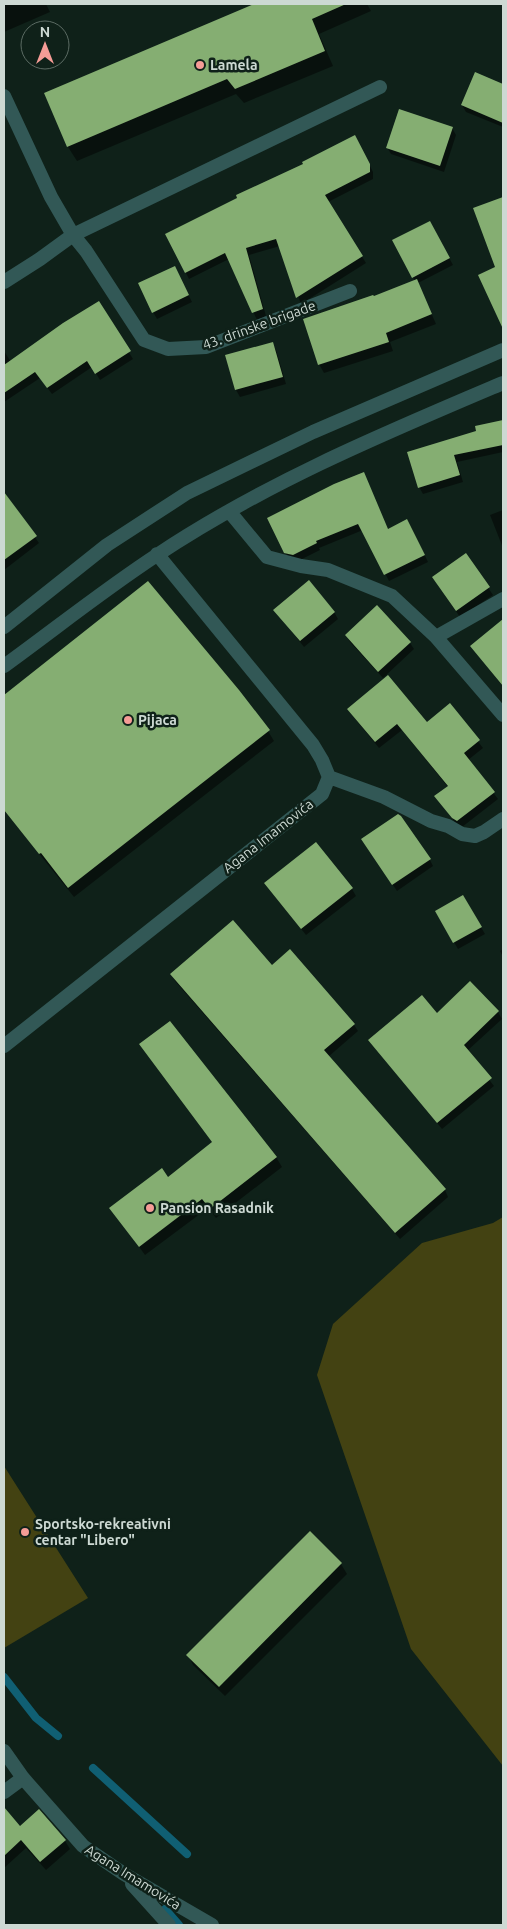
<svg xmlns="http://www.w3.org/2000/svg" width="507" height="1929" viewBox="0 0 507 1929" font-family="Ubuntu,sans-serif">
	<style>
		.green { fill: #434212 }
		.shadow { fill: #0007 }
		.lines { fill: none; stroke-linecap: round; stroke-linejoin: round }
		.stream { stroke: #105f73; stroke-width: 8 }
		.building { fill: #85ae72 }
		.minor { stroke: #325856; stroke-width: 14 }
		.tertiary { stroke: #325856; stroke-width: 14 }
		.poi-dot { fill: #f59c96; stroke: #0f2119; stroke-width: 2 }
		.labels { text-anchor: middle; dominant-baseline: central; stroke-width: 5; stroke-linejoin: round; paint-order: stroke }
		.poi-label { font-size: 14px; font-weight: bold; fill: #cdd9d3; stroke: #0f2119; text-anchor: start }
		.street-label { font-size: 14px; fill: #cdd9d3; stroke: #0f2119 }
	</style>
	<rect width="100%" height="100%" fill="#0f2119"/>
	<!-- green -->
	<path class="green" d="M503 1217V1766L411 1649 317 1375 333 1324 422 1243 493 1223Z
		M4 1466 88 1598 4 1648Z"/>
	<!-- shadow -->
	<path class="shadow" d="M4 4H46L50 12 4 32Z
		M257 4H367L371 11 319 34 333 66 244 103 236 94 77 161 68 147 45 94Z
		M476 74 503 86V127L466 112 462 105Z
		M452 128 456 135 444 172 391 154 387 147Z
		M359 144 373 172V179L328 202 366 263 301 304 280 246 249 255 266 316 257 320 229 259 189 279 167 235 304 165Z
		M503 199V305L496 309 497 268 475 209Z
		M430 222 453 265 418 283 436 324 390 342 393 351 324 373 319 364 373 298 415 281 394 241Z
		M178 274 192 302 157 319 153 312Z
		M98 303 133 359 100 380 92 367 52 394 40 378 4 402V351L11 362Z
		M272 343 276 350 286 384 240 397 236 390 226 356Z
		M503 422V452L457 462 463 482 423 494 419 487 478 432 477 427Z
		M334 485 388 530 411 527 428 562 389 581 363 530 319 548 320 550 298 561 290 559 285 552Z
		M10 502 39 543 4 570V506Z
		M503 510V548L490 515Z
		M466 555 493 595 460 617 437 584Z
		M148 583 268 731 274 741 74 897 4 810V695Z
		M275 610 334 612 338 619 304 647Z
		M501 622 503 626V682L501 684 471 646Z
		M346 635 410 643 414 649 383 678 350 642Z
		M450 705 483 748 468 760 498 799 462 827 457 825 436 796 448 787 402 730 379 748 353 716 426 724Z
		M367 846 430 860 433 866 397 891Z
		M352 889 356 896 306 935 270 890Z
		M463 896 485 934 458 949 436 911Z
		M503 949V957L500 951Z
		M271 966 354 1025 358 1031 328 1057 445 1190 448 1197 400 1239 175 981 171 974Z
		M470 983 498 1012 502 1019 467 1051 494 1086 442 1129 370 1040 437 1015Z
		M140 1045 276 1157 282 1167 216 1218 208 1208 145 1255 111 1208 168 1179 213 1143Z
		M310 1533 341 1564 347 1574 225 1696 193 1665 188 1655Z
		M6 1812 20 1827 65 1841 70 1849 46 1870 26 1848 4 1868V1814Z"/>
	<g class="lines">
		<!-- stream -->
		<path class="stream" d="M4 1677 36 1718 58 1736
			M93 1768 187 1854
			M165 1909 179 1925"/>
	</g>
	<!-- building -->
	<path class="building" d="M254 4H346L312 19 325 51 235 89 227 79 67 147 44 93Z
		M475 72 503 84V123L461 105Z
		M399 109 453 127 440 166 386 148Z
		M355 135 370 164V172L325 195 363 256 296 298 276 239 246 248 263 309 252 313 225 253 185 273 165 234 237 198 236 195 303 164 302 162Z
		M503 197V329L478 275 495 267 473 208Z
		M430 221 450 258 412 278 392 240Z
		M175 266 189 295 152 313 138 283Z
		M417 279 432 314 386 333 389 342 318 365 303 319 373 295 374 296Z
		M99 301 131 351 95 374 87 361 47 388 35 372 4 393V365L63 323Z
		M273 342 283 377 235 390 225 355Z
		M503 420V445L454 455 460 475 418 488 407 452 476 431 475 426Z
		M364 472 388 529 407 519 425 555 384 575 358 524 316 541 317 543 293 555 284 553 267 518 334 484Z
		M4 492 37 536 4 560Z
		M466 553 490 587 456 611 432 577Z
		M309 580 335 612 300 641 273 610Z
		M148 581 239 690 270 730 68 888 41 853 39 854 4 810V695Z
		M377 605 411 642 378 672 345 635Z
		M503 619V686L470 646Z
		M388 675 427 722 450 703 480 740 464 753 495 792 457 821 452 818 434 796 448 786 397 724 375 742 347 709Z
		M398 814 401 816 431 859 392 885 361 839Z
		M316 842 353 888 301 929 264 883Z
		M463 895 482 927 453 943 435 911Z
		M233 920 272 965 290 949 355 1024 324 1050 446 1189 395 1233 170 974Z
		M470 981 499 1011 464 1045 492 1078 437 1123 368 1040 422 995 437 1013Z
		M170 1021 277 1157 210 1209 202 1199 139 1247 109 1208 162 1168 168 1177 212 1142 139 1044Z
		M310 1531 342 1563 219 1687 186 1655Z
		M4 1807 20 1826 39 1809 66 1840 40 1862 21 1840 4 1856Z"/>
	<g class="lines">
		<!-- minor -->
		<path class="minor" d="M4 96 51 197 73 235 86 251 144 340 168 349 206 347 350 291
			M4 282 40 259 73 235 380 87
			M229 511 267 557 301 566 328 570 392 596 436 637 503 715
			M436 637 503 599
			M4 666C55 629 105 589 157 555 265 483 385 433 503 383
			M329 777 384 797 431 821 448 826 462 834 475 836 484 832 503 819
			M4 1046 322 794 329 777 322 760 313 745 157 554
			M4 1751 23 1778 83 1846 124 1874 212 1925
			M4 1792 23 1778
			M132 1884 169 1925"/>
		<!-- tertiary -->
		<path class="tertiary" d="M4 627 107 545 187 493 313 432 503 350"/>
	</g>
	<!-- markers -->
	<g class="poi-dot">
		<circle cx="200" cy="65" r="5"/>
		<circle cx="128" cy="720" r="5"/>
		<circle cx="150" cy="1208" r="5"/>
		<circle cx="25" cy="1532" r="5"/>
	</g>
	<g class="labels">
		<!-- poi labels -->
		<g class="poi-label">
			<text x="210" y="65">Lamela</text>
			<text x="138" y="720">Pijaca</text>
			<text x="160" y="1208">Pansion Rasadnik</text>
			<text x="35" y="1524">Sportsko-rekreativni<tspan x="35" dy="16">centar "Libero"</tspan></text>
		</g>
		<!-- street labels -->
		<g class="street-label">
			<text transform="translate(259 325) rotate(-20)">43. drinske brigade</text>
			<text transform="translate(268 836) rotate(-38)">Agana Imamovića</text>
			<text transform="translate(133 1877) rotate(32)">Agana Imamovića</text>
		</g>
	</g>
	<!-- border -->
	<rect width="507" height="1929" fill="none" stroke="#cdd9d3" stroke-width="10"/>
	<!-- north arrow -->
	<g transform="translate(45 45)"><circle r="24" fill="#0f2119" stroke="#5b6b63"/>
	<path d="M0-4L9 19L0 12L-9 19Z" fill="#f59c96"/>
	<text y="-8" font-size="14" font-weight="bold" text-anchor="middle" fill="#cdd9d3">N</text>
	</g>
</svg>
